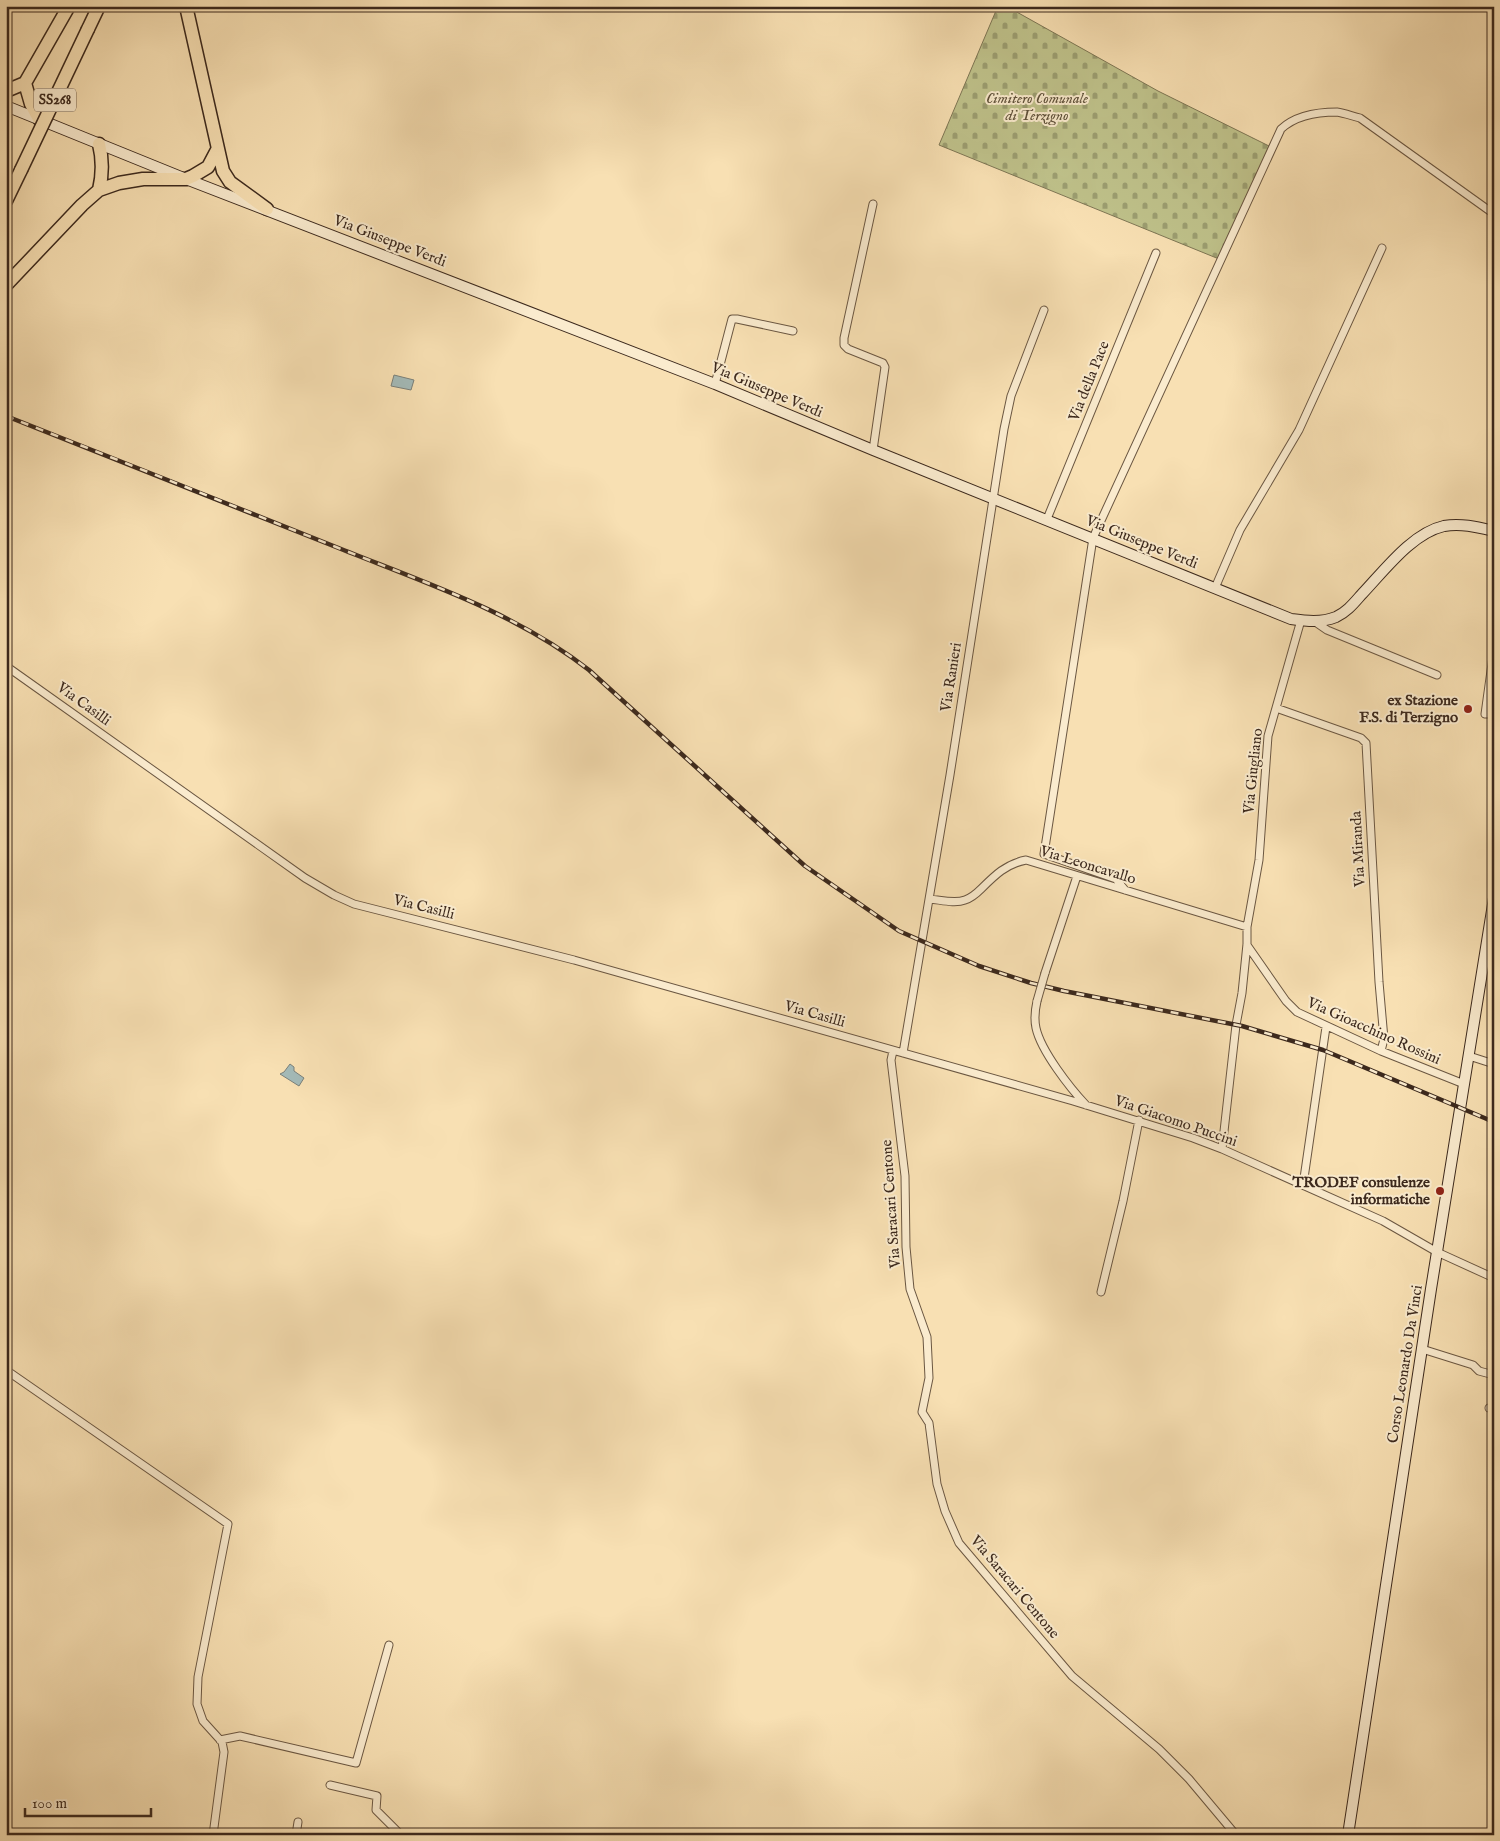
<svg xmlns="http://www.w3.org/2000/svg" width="1500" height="1841" viewBox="0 0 1500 1841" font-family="'IM FELL English',serif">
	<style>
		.cemetery { fill: url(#cemetery-stones); stroke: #7e7654 }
		.water { fill: #a3bab8; stroke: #7a807a }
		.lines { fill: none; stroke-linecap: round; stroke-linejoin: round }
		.street-casing { stroke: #6b5742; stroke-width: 9 }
		.secondary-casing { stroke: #3c291d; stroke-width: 12 }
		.highway-casing { stroke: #3c291d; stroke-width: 15 }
		.street { stroke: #faebce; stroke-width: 7 }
		.secondary { stroke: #faebce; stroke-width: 10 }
		.highway { stroke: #f8e0b3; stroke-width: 12 }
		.rail-casing { stroke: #3c291d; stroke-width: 4.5 }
		.rail { stroke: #faebce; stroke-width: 2.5; stroke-dasharray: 8; stroke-linecap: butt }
		.street-bridge-casing { stroke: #6b5742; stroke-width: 9; stroke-linecap: butt }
		.highway-bridge-casing { stroke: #3c291d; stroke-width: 15; stroke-linecap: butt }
		.street-bridge { stroke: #faebce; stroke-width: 7 }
		.highway-bridge { stroke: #f8e0b3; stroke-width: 12 }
		.poi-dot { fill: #8f2418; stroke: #faebce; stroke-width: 2 }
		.labels { text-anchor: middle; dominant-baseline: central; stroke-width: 4; stroke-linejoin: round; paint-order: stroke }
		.shield { fill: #faebce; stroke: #756352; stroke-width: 1 }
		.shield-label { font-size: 14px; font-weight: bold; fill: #3c291d }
		.park-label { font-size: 15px; font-style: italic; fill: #5d4f38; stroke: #faebce }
		.street-label { font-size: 15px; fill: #3c291d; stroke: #faebce }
		.poi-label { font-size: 15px; font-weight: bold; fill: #3c291d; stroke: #faebce; text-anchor: end }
	</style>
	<defs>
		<pattern id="cemetery-stones" width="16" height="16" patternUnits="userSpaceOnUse" patternTransform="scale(1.25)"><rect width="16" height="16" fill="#bfc28b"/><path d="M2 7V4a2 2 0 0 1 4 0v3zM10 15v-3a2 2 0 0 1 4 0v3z" fill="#9c9e71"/></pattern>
	</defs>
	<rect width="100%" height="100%" fill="#f8e0b3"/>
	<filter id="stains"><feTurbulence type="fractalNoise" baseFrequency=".004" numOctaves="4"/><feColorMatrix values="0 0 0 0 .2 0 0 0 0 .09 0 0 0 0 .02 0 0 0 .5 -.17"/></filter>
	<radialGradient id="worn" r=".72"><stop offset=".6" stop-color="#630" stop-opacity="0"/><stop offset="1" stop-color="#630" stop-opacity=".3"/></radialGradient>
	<!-- cemetery -->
	<path class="cemetery" d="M998 6H1006L1158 91 1269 146V148L1219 259 939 145Z"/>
	<!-- water -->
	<path class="water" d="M394 375 414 380 411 390 391 386Z
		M290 1064 294 1067V1071L304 1078 299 1086 280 1074 284 1072Z"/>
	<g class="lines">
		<defs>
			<path id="street" d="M715 384 732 319H737L793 331
				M873 450 885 367 883 363 848 349 844 345V338L873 204
				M1047 519 1156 253
				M1215 588 1240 530 1299 430 1382 248
				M1314 621 1327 630 1437 675
				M1494 649 1485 714H1494
				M6 666 305 878 334 895 354 904 574 960 1073 1101 1193 1138 1222 1149 1383 1221 1437 1252 1494 1278
				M1276 708 1361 738 1366 743 1379 982 1384 1039 1381 1051
				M1125 890 1116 879 1044 854 1093 538 1281 129C1295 116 1318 112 1337 112 1344 113 1352 116 1360 118L1494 214
				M930 899C941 900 955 904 965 900 971 898 977 893 981 889 995 875 1006 864 1026 860L1247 927
				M1247 945 1286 1001 1297 1012 1381 1051 1464 1084
				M1045 973 1077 876
				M1037 1001C1035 1010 1034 1019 1036 1028 1041 1051 1070 1088 1086 1105
				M893 1051 891 1060 905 1176 906 1247 910 1289 927 1337 929 1378 922 1412 929 1423 937 1484 945 1511 959 1543 1072 1676 1159 1749 1189 1779 1236 1835
				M903 1053 950 775 1004 429 1011 396 1044 310
				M1469 1056 1494 1064
				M1222 1149 1236 1025 1242 993 1247 944V927L1259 860 1268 736 1301 620
				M1303 1185 1326 1027
				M1101 1292 1123 1201 1139 1120
				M1422 1349 1473 1365 1479 1371 1494 1375
				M6 1370 228 1524 198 1677 197 1704 203 1721 222 1742 224 1752 213 1835
				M1489 1408H1494
				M220 1740 240 1736 356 1763 389 1645
				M330 1785 377 1796 376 1810 401 1835
				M296 1835 298 1822"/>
			<path id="secondary" d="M6 106 186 179 715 384 873 450 1291 619C1306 621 1321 623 1336 617 1347 612 1354 603 1362 594 1384 571 1412 533 1444 526 1461 523 1477 527 1494 531
				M1348 1835 1431 1289 1494 898"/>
			<path id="highway" d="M186 6 223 171 230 182 267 209
				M88 29 99 6
				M25 83 31 104 39 119
				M6 91 25 83 69 6
				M99 144C103 160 103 173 99 190
				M6 201 21 170
				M6 285 82 205 99 190 119 183 143 179H186L193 176 208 167 217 150"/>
		</defs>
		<!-- street casing -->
		<use href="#street" class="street-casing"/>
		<!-- secondary casing -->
		<use href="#secondary" class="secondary-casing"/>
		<!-- highway casing -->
		<use href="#highway" class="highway-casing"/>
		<!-- street -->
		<use href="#street" class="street"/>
		<!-- secondary -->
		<use href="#secondary" class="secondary"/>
		<!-- highway -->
		<use href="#highway" class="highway"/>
		<defs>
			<path id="rail" d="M6 416C116 459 226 503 336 547 423 582 515 612 589 670L805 866 899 931 979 966 1031 983 1064 991 1242 1026 1323 1050 1494 1122"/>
		</defs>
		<!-- rail casing -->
		<use href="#rail" class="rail-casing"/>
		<!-- rail -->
		<use href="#rail" class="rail"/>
		<defs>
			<path id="street-bridge" d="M1037 1001 1045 973"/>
			<path id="highway-bridge" d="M21 170 88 29"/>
		</defs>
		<!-- street-bridge casing -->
		<use href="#street-bridge" class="street-bridge-casing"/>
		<!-- highway-bridge casing -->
		<use href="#highway-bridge" class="highway-bridge-casing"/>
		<!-- street-bridge -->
		<use href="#street-bridge" class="street-bridge"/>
		<!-- highway-bridge -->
		<use href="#highway-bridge" class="highway-bridge"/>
	</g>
	<!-- markers -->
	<g class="poi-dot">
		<circle cx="1468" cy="709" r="5"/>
		<circle cx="1440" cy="1191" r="5"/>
	</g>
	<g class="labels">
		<!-- shield labels -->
		<rect class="shield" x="34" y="88.5" width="42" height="23" rx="4"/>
		<g class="shield-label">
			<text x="55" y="100">SS268</text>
		</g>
		<!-- park labels -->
		<g class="park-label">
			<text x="1037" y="98">Cimitero Comunale<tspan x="1037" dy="17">di Terzigno</tspan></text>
		</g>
		<!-- street labels -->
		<g class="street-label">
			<text transform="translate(390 241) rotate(21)">Via Giuseppe Verdi</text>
			<text transform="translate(1089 381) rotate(-68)">Via della Pace</text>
			<text transform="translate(767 390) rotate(23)">Via Giuseppe Verdi</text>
			<text transform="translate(1142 542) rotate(22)">Via Giuseppe Verdi</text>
			<text transform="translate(951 677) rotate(-81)">Via Ranieri</text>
			<text transform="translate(84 704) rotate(36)">Via Casilli</text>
			<text transform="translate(1253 771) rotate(-84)">Via Giugliano</text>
			<text transform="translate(1358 849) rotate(-93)">Via Miranda</text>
			<text transform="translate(1088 865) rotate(17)">Via Leoncavallo</text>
			<text transform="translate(424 907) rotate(14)">Via Casilli</text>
			<text transform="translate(815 1014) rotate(16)">Via Casilli</text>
			<text transform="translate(1374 1031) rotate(24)">Via Gioacchino Rossini</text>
			<text transform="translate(1176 1121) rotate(19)">Via Giacomo Puccini</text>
			<text transform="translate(891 1204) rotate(-94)">Via Saracari Centone</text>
			<text transform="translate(1405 1364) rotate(-81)">Corso Leonardo Da Vinci</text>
			<text transform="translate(1015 1587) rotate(50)">Via Saracari Centone</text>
		</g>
		<!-- poi labels -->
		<g class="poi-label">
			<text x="1458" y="700">ex Stazione<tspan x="1458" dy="17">F.S. di Terzigno</tspan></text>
			<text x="1430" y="1182">TRODEF consulenze<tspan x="1430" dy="17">informatiche</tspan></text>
		</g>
	</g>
	<!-- margin -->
	<rect width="1500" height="1841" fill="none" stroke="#f8e0b3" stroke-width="25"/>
	<rect x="8" y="8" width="1485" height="1826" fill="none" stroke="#3c291d" stroke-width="2.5"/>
	<rect x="12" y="12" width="1475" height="1816" fill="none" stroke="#3c291d"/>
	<!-- scale -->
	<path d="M25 1808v8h126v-8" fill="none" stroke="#3c291d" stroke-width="2.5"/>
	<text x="32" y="1808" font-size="15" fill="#3c291d" stroke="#faebce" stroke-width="4" paint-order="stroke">100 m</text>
	<rect width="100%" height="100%" filter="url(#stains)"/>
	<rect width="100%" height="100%" fill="url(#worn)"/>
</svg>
